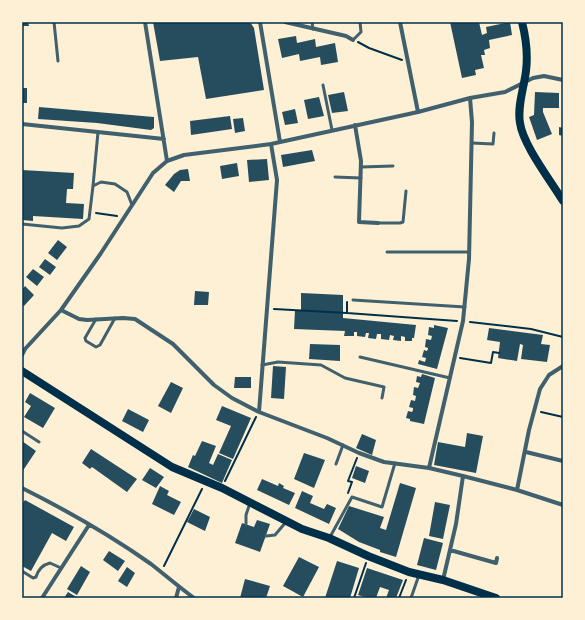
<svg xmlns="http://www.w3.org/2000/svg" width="585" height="620" viewBox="0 0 585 620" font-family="Barlow,sans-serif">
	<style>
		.building { fill: #264d5e }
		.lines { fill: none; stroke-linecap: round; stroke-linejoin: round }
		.path { stroke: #003049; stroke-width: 2 }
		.service { stroke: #3f606c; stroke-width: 3 }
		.minor { stroke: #3f606c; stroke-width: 4 }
		.secondary { stroke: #003049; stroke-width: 8 }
		.neatline { fill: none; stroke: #003049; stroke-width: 1.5 }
	</style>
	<rect width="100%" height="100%" fill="#fdf0d5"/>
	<!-- building -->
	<path class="building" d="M22 22H28L29 26H22Z
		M153 22H250L254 28 264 90 206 99 198 57 160 61Z
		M450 22H479L482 35 487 33 486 27 510 22 512 35 489 40 490 48 484 50 485 55H481L484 68 475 70 476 75 462 78Z
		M296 36 297 43 315 39 316 47 335 43 338 62 321 65 320 57 300 61 299 54 282 58 278 39Z
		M22 88H27V103H22Z
		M344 92 348 111 332 113 328 95Z
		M535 92 559 93V108H543V112L552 134 537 140 529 117 534 115Z
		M319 97 324 116 308 119 304 100Z
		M39 107 154 117V128L151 130 97 123 38 119Z
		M295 109 298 123 285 125 282 112Z
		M230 116 232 129 191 135 190 121Z
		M243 118 245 131 235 133 233 119Z
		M559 127 563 128V136L559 135Z
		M312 150 315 161 283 167 281 155Z
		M267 159 269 180 249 182 247 160Z
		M237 163 239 176 222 179 220 166Z
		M188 169 190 181H181L174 192 165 185 174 174 180 170Z
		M22 170 74 173 73 189H67L66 203 84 204 83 219 33 216V221L22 220Z
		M58 240 67 247 57 260 48 253Z
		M45 259 56 267 50 275 39 267Z
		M33 269 44 277 37 286 26 277Z
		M25 286 34 295 24 306 22 304V290Z
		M195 291 209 292 208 305H194Z
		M301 293 343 295V318L416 325 414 338H412V341H405V337L401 336V341L393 340 394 336 390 335 389 340 381 339V334H377L376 339 368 338 369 333H366L365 337 357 336V332H354V336H344L345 331 294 329 295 310H301Z
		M434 325 448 328 437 369 418 364 419 360 425 362 426 358 422 357 424 350 427 351 428 349V348L425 347 426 339 431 340 432 336 428 335 429 327 434 328Z
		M489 328 543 335 541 344 550 345 547 362 521 359 523 345 520 344 517 361 498 358 500 342 487 340Z
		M310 344 340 345V361L309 359Z
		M273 366 286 367 284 399 271 398Z
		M422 374 435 378 424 424 410 421V419L406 418 408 411 412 412 413 410V408L409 407 411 400 415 401 416 396 413 395 414 387 418 388 420 383 416 382 417 376 421 377Z
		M235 377H251V388H234Z
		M171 382 183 388 171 413 158 406Z
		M30 393 55 408 43 428 24 417 31 406 25 402Z
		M222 406 251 418 233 459 219 453 231 426 216 420Z
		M128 409 149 420 143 432 122 421Z
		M467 433 483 436 476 473 434 465 438 442 465 447Z
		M362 434 376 440 372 455 356 448Z
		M22 441 36 451 22 472Z
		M202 441 216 446 209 463 213 465 218 454 232 460 222 483 188 467 193 455 195 456Z
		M91 449 137 479 127 492 92 467 90 469 82 463Z
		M304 453 325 460 314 488 294 479Z
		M356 466 369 471 365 483 352 478Z
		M150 468 164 477 156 488 142 480Z
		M262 479 278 486 279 483 284 486 283 488 295 493 289 505 257 490Z
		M400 483 416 488 396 557 380 552V550L359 542 338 529 349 506 384 517 380 528 386 530Z
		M160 486 169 491 167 495 181 502 174 515 152 504Z
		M302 491 313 496 310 503 324 509 327 504 336 508 329 524 295 508Z
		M25 500 74 527 66 541 52 533 31 571 22 566V504Z
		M435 502 450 505 443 539 429 536Z
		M194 509 210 517 205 531 187 522Z
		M257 520 270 524 260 552 235 543 242 523 254 527Z
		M424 538 443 543 436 570 417 565Z
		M109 551 125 561 118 571 103 560Z
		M299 557 319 567 303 597 283 586Z
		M337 561 359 568 350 598H325Z
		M81 566 90 572 77 595 67 589Z
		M127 567 135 573 127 587 118 581Z
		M367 568 403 580 396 598H386L389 590 380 587 376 598H368L358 595Z
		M245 579 270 586 266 598H240Z
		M68 592 78 598H64Z"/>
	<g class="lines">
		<!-- path -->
		<path class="path" d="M358 42 369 48 402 60
			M96 213 117 216
			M274 309 347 313 457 321
			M347 313V302
			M470 322 531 329 563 337
			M460 358 491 363 493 352 499 353
			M541 412 563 417
			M225 481 256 417
			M348 493 352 482 348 481 357 458
			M164 566 202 489
			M354 598 366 563
			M399 598 406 580"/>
		<!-- service -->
		<path class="service" d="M54 22 58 61
			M312 22 313 29
			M353 40 361 32 360 22
			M323 85 332 130
			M472 143 493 144 494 133
			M361 167 393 166
			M335 177 361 178
			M93 186 98 132
			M378 223H400L403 222 406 191
			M22 224 62 228 79 226 89 219 93 186 101 182 115 184 127 192 132 205
			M387 252H469
			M353 300 465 307
			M96 319 85 338 86 341 96 347 100 345 115 318
			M360 357 450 378
			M262 365 278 362 321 365 345 378 384 387 382 398
			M22 431 39 442
			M336 464 343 445
			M246 524V515L250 503
			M266 536 275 535 286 522
			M330 537 352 497 382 507 395 463
			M22 571 33 578 36 577C38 570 42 565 50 563L61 568
			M411 598 419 575"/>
		<!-- minor -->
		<path class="minor" d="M145 22 167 161
			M260 22 280 142
			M285 22 346 36 353 40
			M400 22 418 112
			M22 124 164 139
			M355 125 361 161 359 222 378 223
			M61 310 79 319 87 320 123 318 135 319 173 344 214 385 232 398 259 412 327 438 359 453 384 462 429 468 463 476 517 490 563 505
			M22 355 25 349 61 310 101 253 153 173 167 161 184 155 271 144 418 112 470 98 505 92 533 78 544 76 563 80
			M259 412 277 180 271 144
			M526 452 563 461
			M429 468 463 321 469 259 472 122 470 98
			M22 488C66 510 110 535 151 564 165 575 179 587 194 598
			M517 490 529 430 540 389 549 375 563 366
			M450 550 496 563 497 558
			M443 580 456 524 463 476
			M42 598 89 525
			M176 598 179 587"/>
		<!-- secondary -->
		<path class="secondary" d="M522 22C526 38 528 55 526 71 524 88 517 106 520 123 523 145 551 181 563 201
			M22 371 172 467 222 488 302 529 329 538 368 556 409 572 443 580 496 598"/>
	</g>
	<!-- border -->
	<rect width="585" height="620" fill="none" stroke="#fdf0d5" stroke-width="46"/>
	<rect x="23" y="23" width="539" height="574" class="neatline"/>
</svg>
